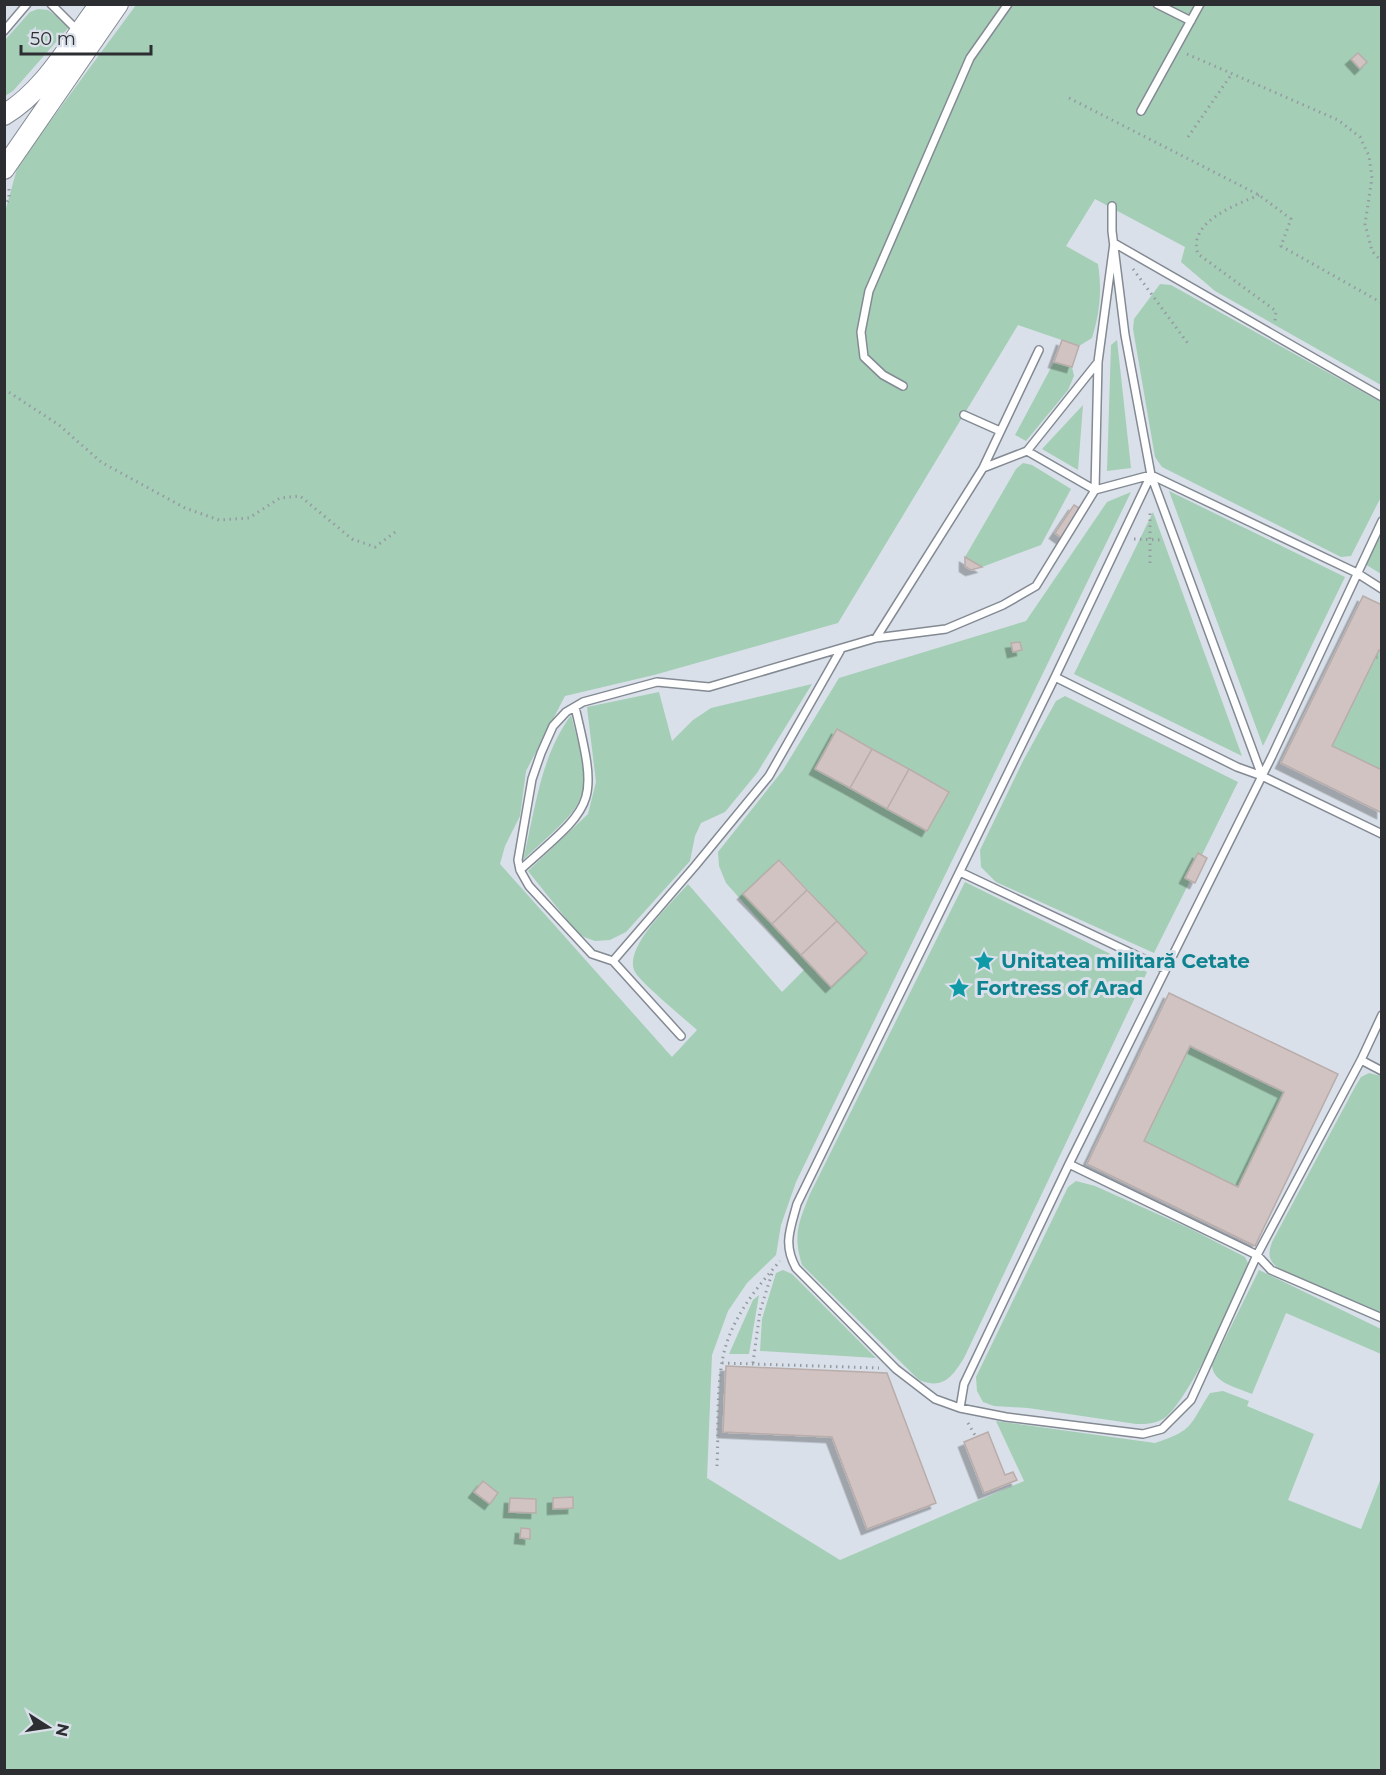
<svg xmlns="http://www.w3.org/2000/svg" width="1386" height="1775" viewBox="0 0 1386 1775" font-family="Montserrat,sans-serif">
	<style>
		.green { fill: #a4ceb6; fill-rule: evenodd }
		.building { fill: #d0c3c1; stroke: #b9adab; stroke-width: 1.5; fill-rule: evenodd; filter: url(#shadow) }
		.lines { fill: none; stroke-linecap: round; stroke-linejoin: round }
		.lane-casing { stroke: #848a93; stroke-width: 10 }
		.secondary-casing { stroke: #848a93; stroke-width: 22 }
		.path { stroke: #969ba2; stroke-width: 3; stroke-dasharray: 1.5 4.5; stroke-linecap: butt }
		.lane { stroke: #fff; stroke-width: 7 }
		.secondary { stroke: #fff; stroke-width: 20 }
		.labels { text-anchor: middle; dominant-baseline: central; stroke-width: 6; stroke-linejoin: round; paint-order: stroke }
		.culture-label { font-size: 20px; font-weight: bold; fill: #0d838f; stroke: #d9e0e9; text-anchor: start }
	</style>
	<defs>
		<filter id="shadow"><feDropShadow dx="-5.5" dy="5.5" stdDeviation="0" flood-color="#0004"/></filter>
	</defs>
	<rect width="100%" height="100%" fill="#d9e0e9"/>
	<!-- green -->
	<path class="green" d="M136 5H1381V385L1215 291 1181 262 1185 247 1095 199 1066 246 1098 264C1102 290 1100 313 1092 338L1079 346 1018 325 838 623 654 675 565 696 526 771 520 816 505 846 500 864 672 1057 697 1030C685 1019 641 983 635 972 622 948 673 902 688 884L782 992 804 970 726 883 719 866 718 852 783 770 839 678 1026 621 1107 502 1131 492 796 1182 781 1225 776 1255 747 1283 728 1311 712 1355 707 1478 840 1560 1024 1481 996 1421 1155 1443C1195 1430 1189 1425 1210 1393L1223 1391 1249 1401 1247 1406 1314 1434 1288 1500 1361 1529 1381 1478V1770H5V212L18 165ZM837 729 948 791 927 831 815 769ZM780 860 867 953 831 987 743 894Z
		M38 9 48 10 70 26 13 91 5 96V40L30 12Z
		M1160 284 1171 285 1381 402V497L1351 556 1341 557 1162 467 1155 457 1133 329 1134 319Z
		M1117 340 1131 468 1107 471 1111 345Z
		M1054 362 1072 367 1074 376 1068 390 1026 441 1015 435Z
		M1083 405 1078 470 1042 449Z
		M1023 463 1032 465 1071 489 1041 545 982 567 965 557 1016 469Z
		M1169 491 1345 577 1263 746Z
		M1153 512 1242 756 1074 674Z
		M1381 530V574L1365 564Z
		M1379 650 1381 652V770L1332 746Z
		M812 684 757 773 725 812 701 823 695 836 690 861 626 932 610 940 595 941 584 937 576 931 528 871 588 814 596 782 587 707 659 692 672 741 693 720 711 708Z
		M1065 696 1238 782 1202 855 1198 853 1185 878 1190 881 1154 953 996 882 981 867 980 850 1023 761 1056 701Z
		M571 715C595 804 588 799 523 860 536 808 539 760 571 715Z
		M965 882 1147 972 964 1358C952 1377 943 1390 919 1380L802 1265C793 1236 798 1224 809 1196Z
		M1190 1046 1284 1092 1238 1187 1144 1141Z
		M1369 1073 1381 1076V1313L1278 1268C1268 1260 1268 1254 1272 1242L1355 1087 1361 1077Z
		M1076 1181 1095 1186 1191 1229 1245 1257 1248 1263C1239 1294 1190 1396 1167 1416 1157 1424 1148 1424 1136 1424L1028 1408 994 1406 983 1402 977 1391 976 1377 1068 1187Z
		M783 1270 792 1274 876 1358 760 1351 762 1319 776 1273Z
		M1259 1270 1381 1329V1354L1286 1313 1252 1394C1236 1387 1213 1383 1212 1365Z
		M759 1295 749 1354H729L753 1300Z"/>
	<!-- building -->
	<path class="building" d="M1358 53 1367 62 1360 69 1351 59Z
		M1062 340 1079 346 1072 367 1054 362Z
		M1074 505 1082 510 1063 539 1055 533Z
		M965 557 982 567 971 570 965 566Z
		M1363 596 1382 605V652L1379 650 1332 746 1382 770V813L1281 763Z
		M1020 642 1022 650 1013 652 1011 643Z
		M837 729 872 749 850 788 815 769Z
		M872 749 909 769 887 809 850 788Z
		M909 769 949 792 927 831 887 809Z
		M1198 853 1207 858 1195 883 1185 878Z
		M779 860 807 890 772 924 743 894Z
		M807 890 837 921 801 955 772 924Z
		M837 921 867 953 831 987 801 955Z
		M1169 993 1338 1074 1255 1246 1087 1164ZM1190 1046 1284 1092 1238 1187 1144 1141Z
		M726 1366 887 1373 936 1503 867 1529 832 1437 723 1432Z
		M988 1432 1005 1475 1013 1472 1017 1480 984 1493 964 1442Z
		M483 1481 498 1493 490 1504 474 1492Z
		M573 1497V1508L553 1509V1498Z
		M510 1498 536 1499V1513L509 1512Z
		M521 1528 530 1529V1539L520 1538Z"/>
	<g class="lines">
		<defs>
			<path id="lane" d="M51 4 79 32
				M1157 4 1191 21
				M4 31 27 4
				M1141 111 1200 4
				M1112 206V231L1125 335 1151 475 1262 776
				M1114 243 1382 397
				M1098 362 1027 451 1095 490 1151 475 1357 573 1382 589
				M903 386 883 375 864 357 861 332 869 291 970 58 1008 4
				M964 415 1000 431
				M983 468 1039 350
				M1151 475 1055 677 797 1204C790 1230 783 1244 796 1268L896 1369 935 1399 960 1408 1006 1417 1143 1434 1162 1429 1191 1400 1257 1255 1361 1060 1382 1015
				M876 638 983 468 1027 451
				M1055 677 1237 767 1262 776 1382 834
				M520 870C595 803 599 807 575 707
				M960 872 1165 969
				M613 961 695 866 769 776 840 651
				M681 1036 613 961 592 954 529 886 520 870 518 860 532 779 541 753 553 726 566 712 583 702 657 682 709 687 876 638 946 629 1003 605 1036 586 1095 490 1098 362 1114 243
				M1361 1060 1382 1071
				M1069 1164 1257 1255 1271 1270 1382 1318
				M960 1408 964 1384 1069 1164 1272 756 1382 521"/>
			<path id="secondary" d="M4 115C46 90 71 42 100 4
				M4 169 118 4"/>
		</defs>
		<!-- lane casing -->
		<use href="#lane" class="lane-casing"/>
		<!-- secondary casing -->
		<use href="#secondary" class="secondary-casing"/>
		<!-- path -->
		<path class="path" d="M1187 54 1338 120 1360 137 1369 156 1372 178 1365 224 1372 251 1382 262
			M1069 98 1259 195 1291 219 1281 246 1382 303
			M1188 137 1231 75
			M1259 195C1236 205 1187 222 1198 254L1276 311 1275 321
			M4 207 9 199V186
			M1133 269 1189 345
			M4 389 59 425 101 462 185 508 219 520 249 518 280 498 300 496 352 539 375 547 398 530
			M1134 539 1163 540
			M1150 563V511
			M722 1363 879 1368
			M753 1363 760 1311 773 1270
			M968 1423 976 1437
			M717 1466C719 1429 715 1377 727 1342 738 1310 759 1285 780 1261"/>
		<!-- lane -->
		<use href="#lane" class="lane"/>
		<!-- secondary -->
		<use href="#secondary" class="secondary"/>
	</g>
	<!-- icons -->
	<defs>
		<symbol id="sight-bare" viewBox="-9 -9 18 18"><path d="M0-6L1.8-2.2L6-1.7L2.9 1.2L3.7 5.4L0 3.3L-3.7 5.4L-2.9 1.2L-6-1.7L-1.8-2.2Z" fill="#0f9aa8" stroke="#d9e0e9" stroke-width="2.5" paint-order="stroke"/></symbol>
	</defs>
	<g fill-rule="evenodd">
		<use href="#sight-bare" x="969" y="946" width="30" height="30"/>
		<use href="#sight-bare" x="944" y="973" width="30" height="30"/>
	</g>
	<g class="labels">
		<!-- culture labels -->
		<g class="culture-label">
			<text x="1001" y="961">Unitatea militară Cetate</text>
			<text x="976" y="988">Fortress of Arad</text>
		</g>
	</g>
	<!-- border -->
	<rect width="1386" height="1775" fill="none" stroke="#2c2e32" stroke-width="12"/>
	<!-- north arrow -->
	<g transform="translate(48 1727) rotate(102)" stroke="#d9e0e9" stroke-width="4.5" paint-order="stroke">
	<path d="M0-4.5L10 22L0 15L-10 22Z" fill="#2c2e32"/>
	<text y="-9" font-size="16" font-weight="bold" text-anchor="middle" fill="#2c2e32">N</text>
	</g>
	<!-- scale -->
	<path d="M21 45v9h130v-9" fill="none" stroke="#2c2e32" stroke-width="3"/>
	<text x="30" y="45" font-size="18" fill="#2c2e32" stroke="#d9e0e9" stroke-width="4.5" paint-order="stroke">50 m</text>
</svg>
